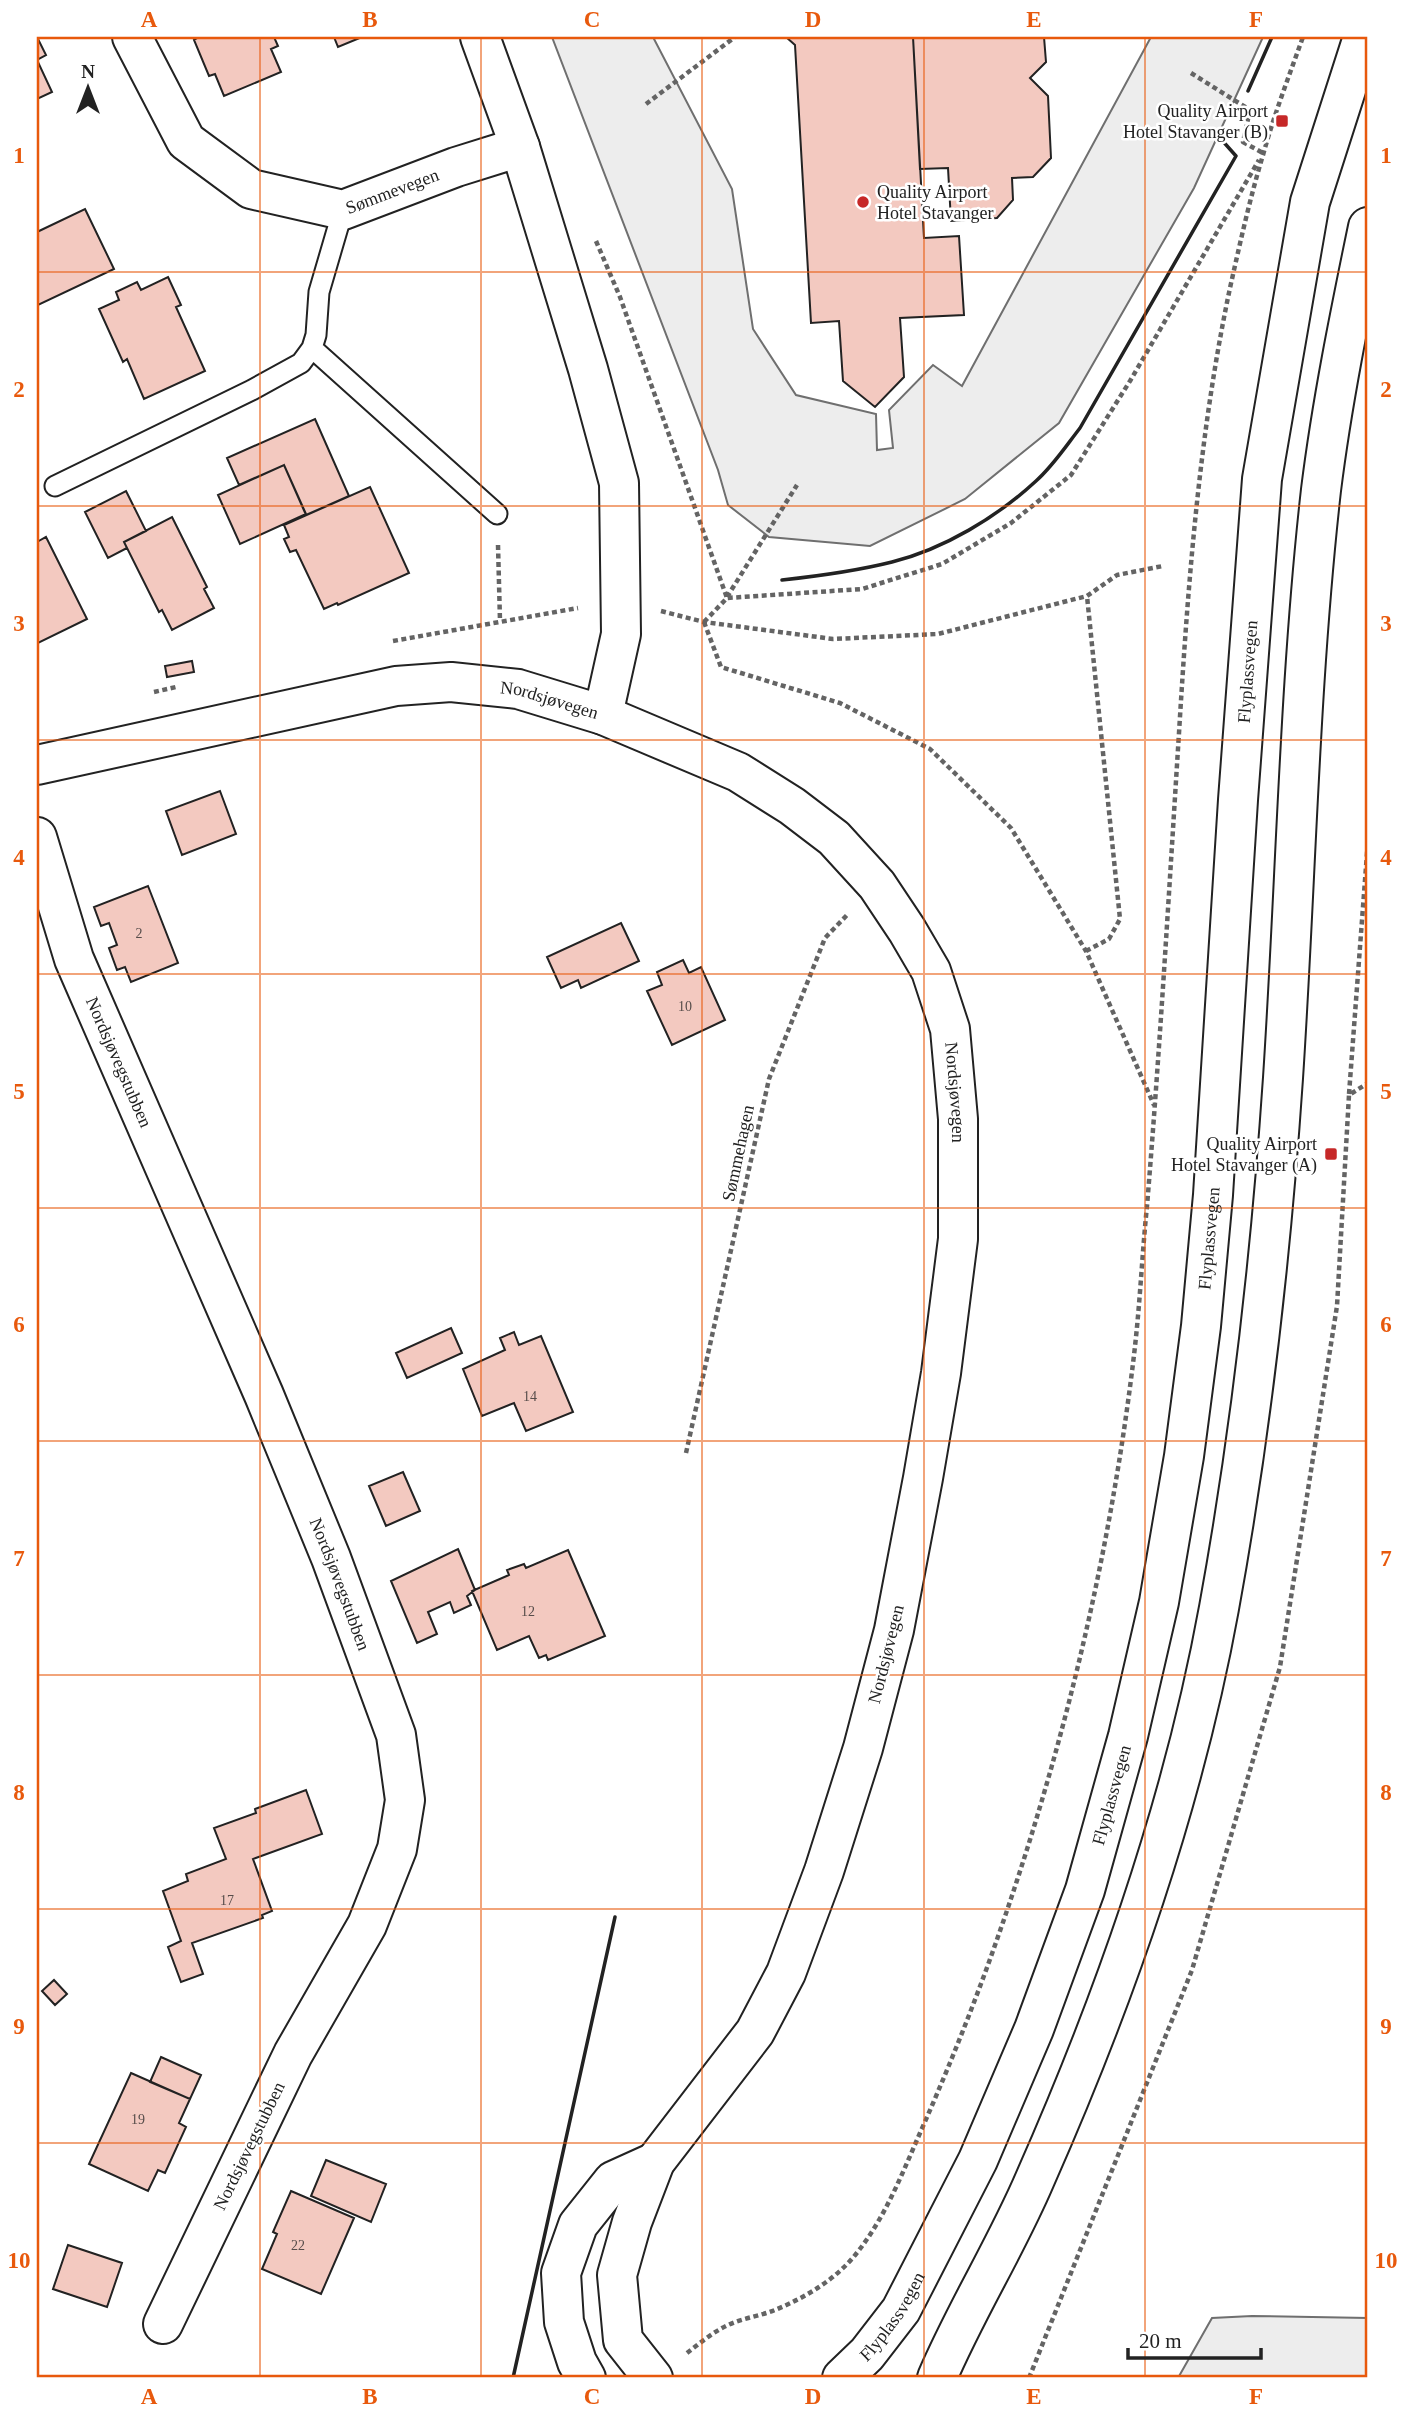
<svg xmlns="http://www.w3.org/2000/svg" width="1405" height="2415" viewBox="0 0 1405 2415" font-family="'Times New Roman',serif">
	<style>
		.parking { fill: #ededed; stroke: #6f6f6f; stroke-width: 2 }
		.building { fill: #f3c9c0; stroke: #222; stroke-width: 2 }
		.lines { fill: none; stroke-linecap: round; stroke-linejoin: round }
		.service-casing { stroke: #222; stroke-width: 23 }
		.minor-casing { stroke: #222; stroke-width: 42 }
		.tertiary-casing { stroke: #222; stroke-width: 42 }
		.trunk-casing { stroke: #222; stroke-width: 42 }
		.path { stroke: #646464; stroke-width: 4.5; stroke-dasharray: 5 3.5; stroke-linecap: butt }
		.service { stroke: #fff; stroke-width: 19 }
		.minor { stroke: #fff; stroke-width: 38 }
		.tertiary { stroke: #fff; stroke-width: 38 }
		.trunk { stroke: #fff; stroke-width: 38 }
		.wall { stroke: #222; stroke-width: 3.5 }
		.grid { fill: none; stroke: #e8590c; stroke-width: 2; stroke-opacity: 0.55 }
		.poi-dot { fill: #c62828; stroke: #fff; stroke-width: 2.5 }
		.labels { text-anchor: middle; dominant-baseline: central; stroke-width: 5; stroke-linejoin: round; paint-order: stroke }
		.number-label { font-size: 14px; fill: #564c4a }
		.poi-label { font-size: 18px; fill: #222; stroke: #fff; text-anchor: end }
		.street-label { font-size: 18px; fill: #222; stroke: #fff }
		.neatline { fill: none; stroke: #e8590c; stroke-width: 2.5 }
		.grid-label { font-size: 23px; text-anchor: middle; font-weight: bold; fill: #e8590c }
	</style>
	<rect width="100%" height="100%" fill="#fff"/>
	<!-- parking -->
	<path class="parking" d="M552 37H653L732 189 753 329 796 395 876 414 877 450 893 448 889 410 933 365 962 386 1151 37H1263L1194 188 1059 423 965 499 870 546 769 537 728 505 718 470Z
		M1252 2316 1368 2318V2378H1178L1212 2318Z"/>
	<!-- building -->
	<path class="building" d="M37 37 46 55 37 60 52 92 37 99Z
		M199 37H274L278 46 271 49 281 72 224 96 215 74 209 76 194 40Z
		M334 37H362L338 47Z
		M786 37H913L924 238 959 236 964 315 900 318 904 377 875 407 843 381 839 321 811 323 795 45Z
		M913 37H1044L1046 62 1030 78 1048 96 1051 158 1033 177 1012 178 1013 200 997 218 951 221 948 168 920 169Z
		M85 209 114 269 38 305 37 232Z
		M168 277 181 305 176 307 205 371 144 399 127 359 123 362 99 309 119 300 116 292 137 282 141 290Z
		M315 419 349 496 306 515 284 465 239 485 227 458Z
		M284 465 306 514 240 544 218 495Z
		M370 487 409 573 338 605 337 603 324 609 296 550 290 552 284 539 289 537 284 525Z
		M126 491 146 531 124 542 127 548 108 558 85 512Z
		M172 517 207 587 204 589 214 608 172 630 162 610 159 612 124 542Z
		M46 537 87 619 38 643 37 542Z
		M192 661 194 672 167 677 165 666Z
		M220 791 236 834 182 855 166 811Z
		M148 886 178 963 131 982 125 967 117 970 109 948 117 945 109 923 101 926 94 907Z
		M621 923 639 961 581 988 578 980 561 988 547 957Z
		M683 960 689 973 701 967 725 1020 672 1045 647 991 662 985 657 972Z
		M451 1328 462 1353 407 1378 396 1353Z
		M514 1332 519 1345 541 1336 573 1412 526 1431 514 1403 482 1416 463 1369 505 1350 500 1338Z
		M403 1472 420 1511 386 1526 369 1486Z
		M458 1549 475 1590 467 1596 471 1605 454 1613 450 1602 428 1612 437 1634 417 1643 391 1581Z
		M568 1550 605 1636 548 1660 546 1655 539 1658 529 1636 497 1650 472 1591 509 1575 507 1570 524 1564 526 1568Z
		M306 1790 322 1834 253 1859 272 1911 262 1915 263 1918 192 1943 203 1974 181 1982 168 1947 181 1941 163 1891 188 1881 186 1874 226 1859 214 1828 256 1813 255 1809Z
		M54 1980 67 1994 55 2005 42 1991Z
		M161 2057 201 2075 190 2099 150 2082Z
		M131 2073 190 2099 179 2123 186 2127 165 2173 158 2170 148 2191 89 2164Z
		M326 2160 386 2184 371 2222 311 2196Z
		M291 2191 354 2218 321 2294 262 2269 277 2234 273 2232Z
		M68 2245 122 2263 107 2307 53 2289Z"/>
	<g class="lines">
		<defs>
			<path id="service" d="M312 348 497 514
				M55 486 252 390 301 363 312 348 316 335 319 292 343 210"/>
			<g id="minor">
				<path id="s1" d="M132 37 186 141 251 189 343 210 456 167 520 147"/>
				<path d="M480 37 520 147 588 369 619 483 621 634 603 715"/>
				<path id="s2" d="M37 837 74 959 264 1395 331 1558 396 1735 405 1800 397 1849 367 1925 293 2054 163 2324"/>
			</g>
			<g id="tertiary">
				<path id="s3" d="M37 765 396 686 451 682 518 689 603 715 738 772 792 806 834 838 877 885 907 930 931 971 950 1029 958 1119V1239L941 1373 923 1478 894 1630 863 1748 824 1871 786 1973 755 2032 655 2162 632 2222 617 2275 623 2340 653 2378"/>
				<path d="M586 2378 577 2362 564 2322 561 2273 578 2225 613 2181 655 2162"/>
			</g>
			<g id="trunk">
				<path id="s4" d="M842 2378 867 2354 901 2310 978 2160 1034 2029 1085 1890 1128 1736 1159 1602 1184 1456 1201 1326 1213 1195 1238 800 1262 479 1310 202 1363 37"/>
				<path d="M937 2378C966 2310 1006 2247 1035 2179 1116 1996 1183 1806 1219 1608 1251 1433 1271 1256 1283 1078 1296 882 1299 685 1321 490 1332 402 1350 314 1368 227"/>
			</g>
		</defs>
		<!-- service casing -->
		<use href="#service" class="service-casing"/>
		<!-- minor casing -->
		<use href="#minor" class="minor-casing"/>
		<!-- tertiary casing -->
		<use href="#tertiary" class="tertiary-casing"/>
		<!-- trunk casing -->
		<use href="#trunk" class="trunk-casing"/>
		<!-- path -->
		<path class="path" d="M1191 73 1250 110 1243 142 1263 153
			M646 104 735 37
			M596 241 620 297 727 598
			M498 545 500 621
			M727 597 797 485
			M661 611 704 622 833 639 938 634 1087 596 1117 575 1163 566
			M704 622 727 598 862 589 942 564 1011 523 1071 475 1130 381 1259 160
			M704 622 721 667 840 703 930 749 1011 828 1086 951 1154 1105
			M393 641 578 608
			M154 692 176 687
			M1086 951 1109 939 1120 919 1087 596
			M1349 1094 1368 840
			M686 1453 769 1079 825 938 847 915
			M687 2353C700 2343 713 2332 728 2325 743 2318 760 2316 775 2310 806 2297 835 2280 856 2254 885 2218 902 2174 920 2133 947 2072 972 2010 994 1948 1062 1756 1110 1557 1134 1355 1140 1305 1142 1255 1147 1206 1160 1048 1169 891 1179 733 1188 584 1199 434 1230 288 1240 243 1250 198 1263 155 1274 115 1289 76 1303 37
			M1029 2378 1192 1970 1280 1667 1337 1306 1349 1095 1368 1083"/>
		<!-- service -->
		<use href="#service" class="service"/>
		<!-- minor -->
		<use href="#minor" class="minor"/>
		<!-- tertiary -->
		<use href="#tertiary" class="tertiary"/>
		<!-- trunk -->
		<use href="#trunk" class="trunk"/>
		<!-- wall -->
		<path class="wall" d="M1248 91 1272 37
			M782 580C819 576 856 571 892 562 944 549 997 517 1036 481 1053 466 1066 446 1080 428L1236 156 1220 138
			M513 2378 615 1917"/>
	</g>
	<!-- grid -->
	<path class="grid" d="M260 37V2378M481 37V2378M702 37V2378M924 37V2378M1145 37V2378M37 272H1368M37 506H1368M37 740H1368M37 974H1368M37 1208H1368M37 1441H1368M37 1675H1368M37 1909H1368M37 2143H1368"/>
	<!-- markers -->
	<g class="poi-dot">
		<rect x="1275" y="114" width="14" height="14" rx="3.5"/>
		<circle cx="863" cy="202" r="7"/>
		<rect x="1324" y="1147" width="14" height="14" rx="3.5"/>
	</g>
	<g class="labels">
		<!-- number labels -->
		<g class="number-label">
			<text x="139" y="933">2</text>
			<text x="685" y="1006">10</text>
			<text x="530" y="1396">14</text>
			<text x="528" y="1611">12</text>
			<text x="227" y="1900">17</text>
			<text x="138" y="2119">19</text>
			<text x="298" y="2245">22</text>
		</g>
		<!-- poi labels -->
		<g class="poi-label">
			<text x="1268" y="111">Quality Airport<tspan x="1268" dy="21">Hotel Stavanger (B)</tspan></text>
			<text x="877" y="192" text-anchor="start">Quality Airport<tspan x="877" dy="21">Hotel Stavanger</tspan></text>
			<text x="1317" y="1144">Quality Airport<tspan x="1317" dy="21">Hotel Stavanger (A)</tspan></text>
		</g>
		<!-- street labels -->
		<g class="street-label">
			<text stroke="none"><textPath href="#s1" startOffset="345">Sømmevegen</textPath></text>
			<text stroke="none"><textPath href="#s4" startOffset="1782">Flyplassvegen</textPath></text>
			<text stroke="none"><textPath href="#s3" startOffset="523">Nordsjøvegen</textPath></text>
			<text stroke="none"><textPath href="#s2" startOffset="240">Nordsjøvegstubben</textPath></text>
			<text stroke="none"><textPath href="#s3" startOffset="1132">Nordsjøvegen</textPath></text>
			<text transform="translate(738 1153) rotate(-78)">Sømmehagen</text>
			<text stroke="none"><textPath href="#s4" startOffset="1214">Flyplassvegen</textPath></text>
			<text stroke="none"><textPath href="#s2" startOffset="807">Nordsjøvegstubben</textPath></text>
			<text transform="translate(886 1654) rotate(-76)">Nordsjøvegen</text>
			<text stroke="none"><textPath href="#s4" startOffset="648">Flyplassvegen</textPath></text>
			<text transform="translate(249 2146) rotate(-64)">Nordsjøvegstubben</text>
			<text stroke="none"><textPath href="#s4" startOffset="80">Flyplassvegen</textPath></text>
		</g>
	</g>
	<!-- border -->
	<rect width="1405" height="2415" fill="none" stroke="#ffffff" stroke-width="77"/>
	<!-- north arrow -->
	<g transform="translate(88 88)" stroke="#ffffff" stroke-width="5" paint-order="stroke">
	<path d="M0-5L12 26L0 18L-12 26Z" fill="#222222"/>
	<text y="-10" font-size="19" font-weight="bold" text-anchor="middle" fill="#222222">N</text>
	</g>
	<!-- scale -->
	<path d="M1128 2348v10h133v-10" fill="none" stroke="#222222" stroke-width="3.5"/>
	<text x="1139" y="2348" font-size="21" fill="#222222" stroke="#ffffff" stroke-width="5" paint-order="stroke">20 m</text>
	<rect x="38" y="38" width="1328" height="2338" class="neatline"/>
	<g class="grid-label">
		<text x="149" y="27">A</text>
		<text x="370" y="27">B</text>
		<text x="592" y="27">C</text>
		<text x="813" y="27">D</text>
		<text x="1034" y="27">E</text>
		<text x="1256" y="27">F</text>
		<text x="19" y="163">1</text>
		<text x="1386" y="163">1</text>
		<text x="19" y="397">2</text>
		<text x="1386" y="397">2</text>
		<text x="19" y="631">3</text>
		<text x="1386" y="631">3</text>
		<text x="19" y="865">4</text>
		<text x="1386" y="865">4</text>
		<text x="19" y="1099">5</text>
		<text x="1386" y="1099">5</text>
		<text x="19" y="1332">6</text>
		<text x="1386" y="1332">6</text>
		<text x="19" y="1566">7</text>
		<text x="1386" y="1566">7</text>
		<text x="19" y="1800">8</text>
		<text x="1386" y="1800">8</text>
		<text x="19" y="2034">9</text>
		<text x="1386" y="2034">9</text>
		<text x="19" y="2268">10</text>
		<text x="1386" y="2268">10</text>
		<text x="149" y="2404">A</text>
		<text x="370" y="2404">B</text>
		<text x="592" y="2404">C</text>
		<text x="813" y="2404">D</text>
		<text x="1034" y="2404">E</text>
		<text x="1256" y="2404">F</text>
	</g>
</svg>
